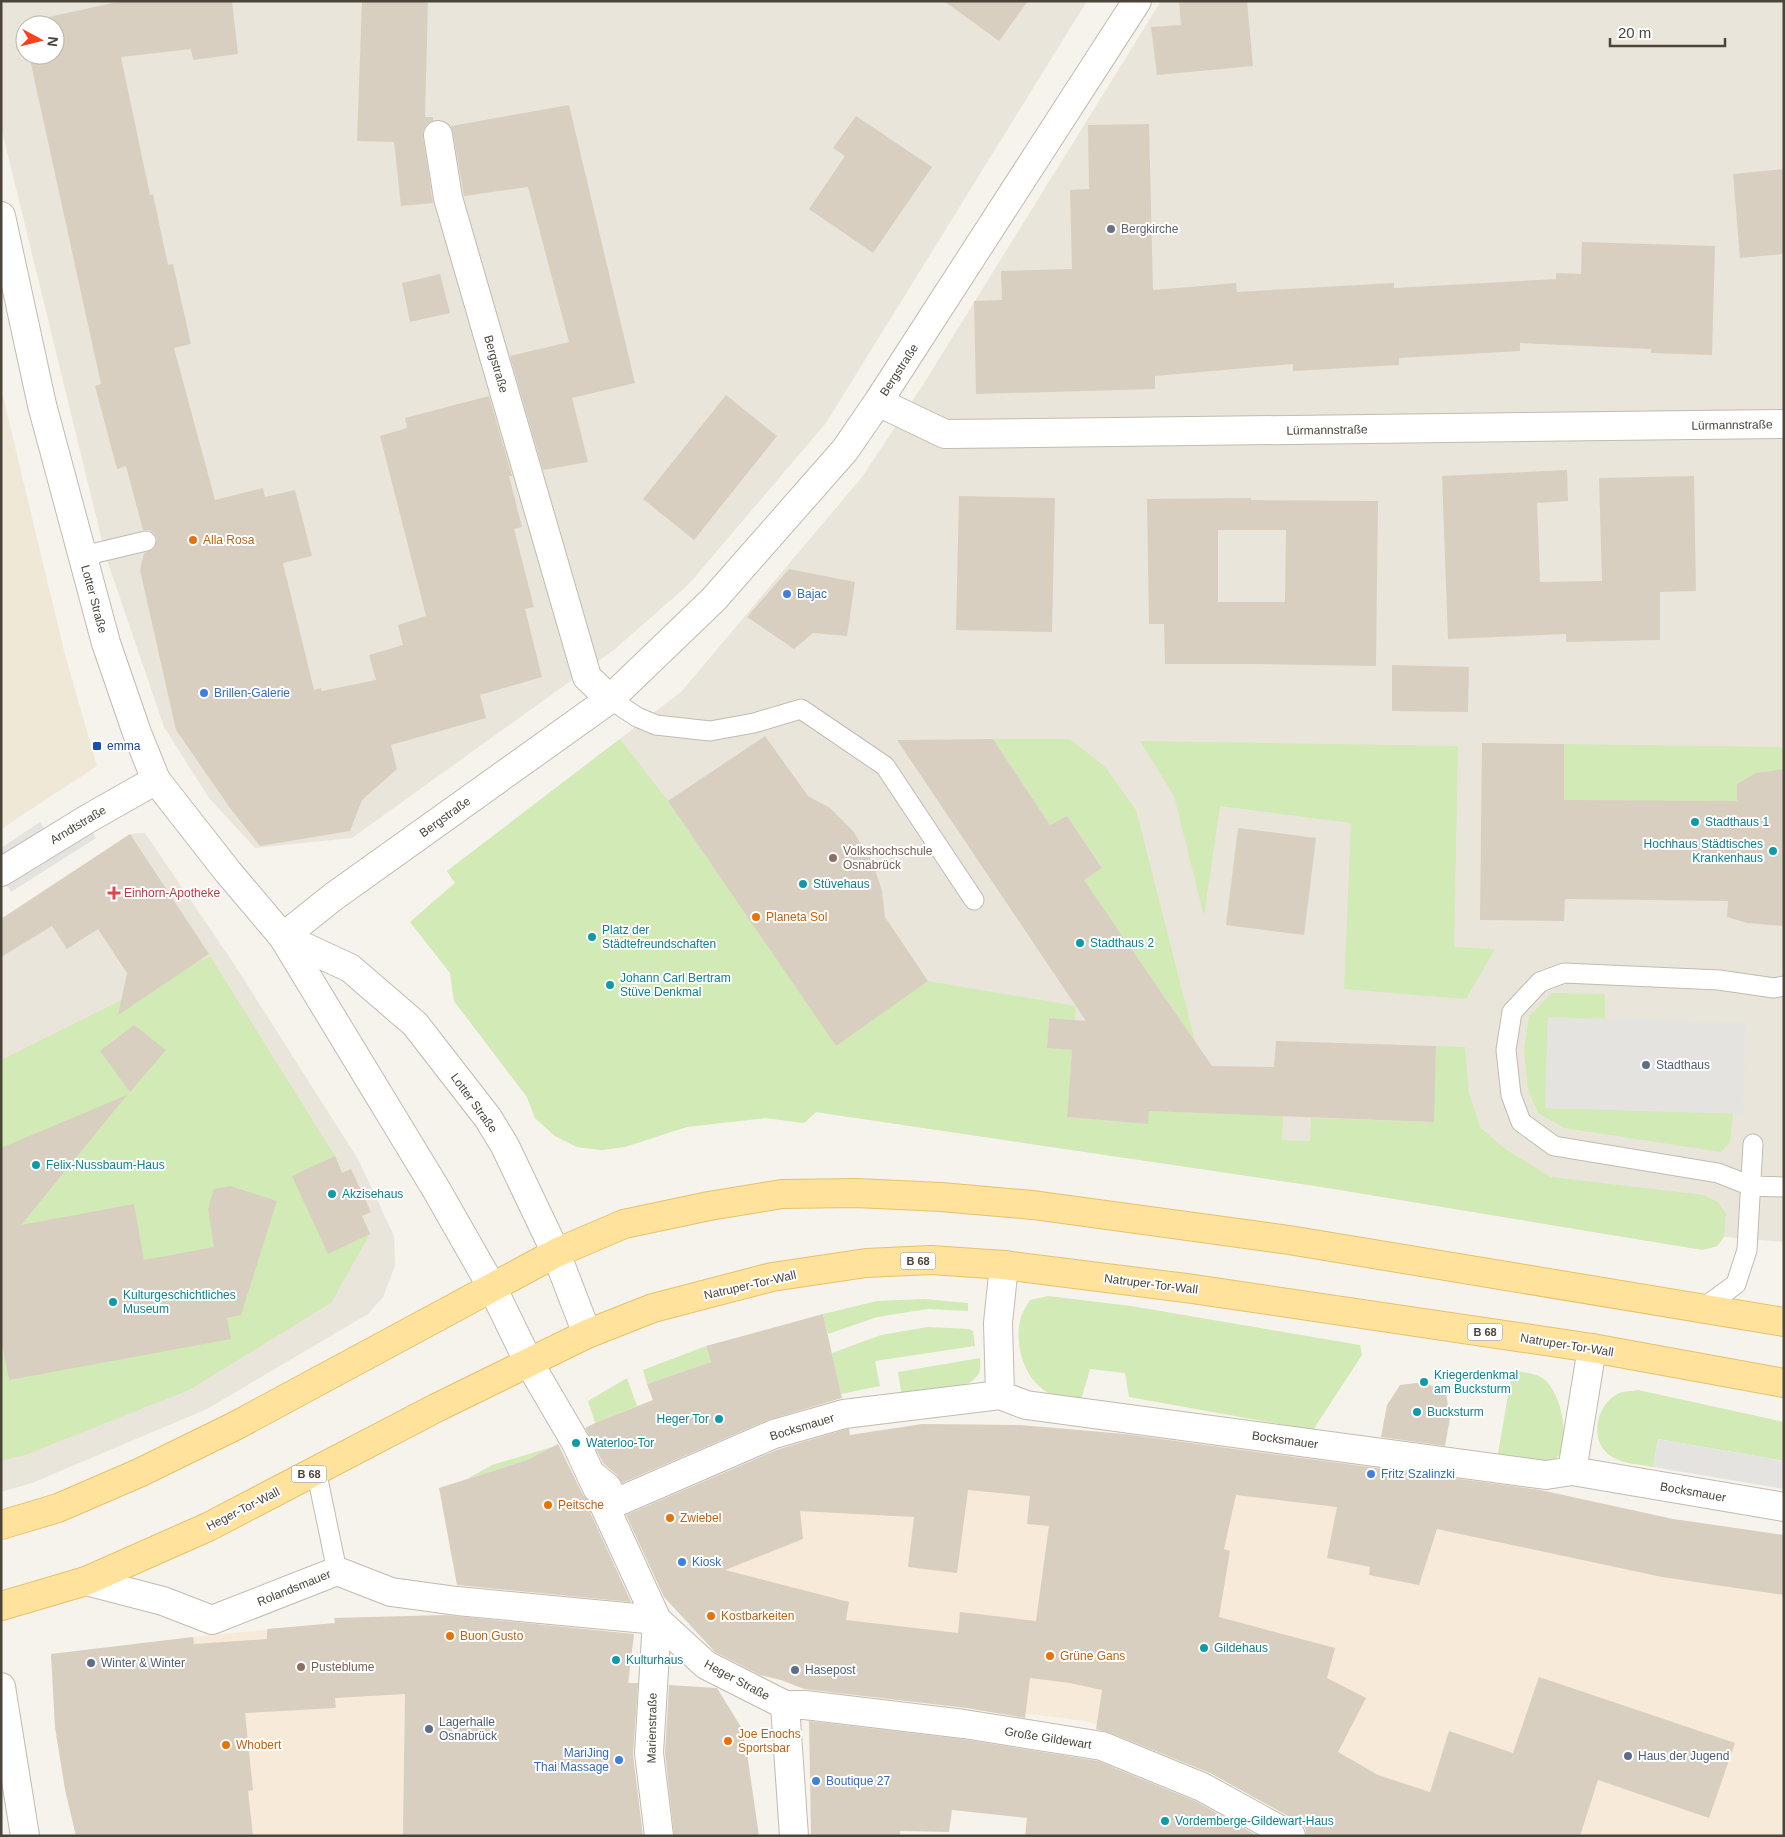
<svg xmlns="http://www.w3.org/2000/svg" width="1785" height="1837" viewBox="0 0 1785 1837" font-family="Helvetica,sans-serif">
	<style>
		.residential { fill: #eae5da; fill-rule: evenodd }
		.commercial { fill: #f7ead8 }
		.education { fill: #efe8d6 }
		.green { fill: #d2eab5 }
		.parking { fill: #e5e3e0 }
		.building { fill: #d8cfc1; fill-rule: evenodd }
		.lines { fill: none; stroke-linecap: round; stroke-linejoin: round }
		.service-casing { stroke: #c2bbae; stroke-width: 21 }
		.pedestrian-casing { stroke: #c2bbae; stroke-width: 30 }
		.minor-casing { stroke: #c2bbae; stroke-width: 30 }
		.tertiary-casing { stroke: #c2bbae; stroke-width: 30 }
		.primary-casing { stroke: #e6c16a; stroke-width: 30 }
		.service { stroke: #fff; stroke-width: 19 }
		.pedestrian { stroke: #fff; stroke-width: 28 }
		.minor { stroke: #fff; stroke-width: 28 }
		.tertiary { stroke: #fff; stroke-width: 28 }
		.primary { stroke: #ffe39c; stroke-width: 28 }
		.worship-dot { fill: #6b7280; stroke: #fff; stroke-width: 2 }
		.food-dot { fill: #e8710a; stroke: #fff; stroke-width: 2 }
		.shop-dot { fill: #3f7fe0; stroke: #fff; stroke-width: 2 }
		.transit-dot { fill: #1a4fb4; stroke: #fff; stroke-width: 2 }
		.culture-dot { fill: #0f9aa8; stroke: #fff; stroke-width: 2 }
		.education-dot { fill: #8d6e63; stroke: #fff; stroke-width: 2 }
		.health-dot { fill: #e0444e; stroke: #fff; stroke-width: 2 }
		.service-dot { fill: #5c6f8a; stroke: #fff; stroke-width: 2 }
		.labels { text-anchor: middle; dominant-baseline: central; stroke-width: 4; stroke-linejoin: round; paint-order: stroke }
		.shield { fill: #fff; stroke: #817c74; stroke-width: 1 }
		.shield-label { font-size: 11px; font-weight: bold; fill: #4b4439 }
		.worship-label { font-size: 12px; fill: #5b616d; stroke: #fff; text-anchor: start }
		.street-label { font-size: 12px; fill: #4b4439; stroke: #fff }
		.food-label { font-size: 12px; fill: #c56008; stroke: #fff; text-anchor: start }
		.shop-label { font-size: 12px; fill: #366cbe; stroke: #fff; text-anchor: start }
		.transit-label { font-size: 12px; fill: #164399; stroke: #fff; text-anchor: start }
		.culture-label { font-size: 12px; fill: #0d838f; stroke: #fff; text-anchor: start }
		.education-label { font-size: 12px; fill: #785e54; stroke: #fff; text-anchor: start }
		.health-label { font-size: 12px; fill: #be3a42; stroke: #fff; text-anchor: start }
		.service-label { font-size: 12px; fill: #4e5e75; stroke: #fff; text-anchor: start }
	</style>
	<rect width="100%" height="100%" fill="#f6f3ec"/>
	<!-- residential -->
	<path class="residential" d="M1 1H1087L826 423 688 585 615 649 352 838 255 848 209 798 164 727 106 557 2 131ZM25 25H55V55H25Z
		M1161 1H1784V1242L1724 1237 1717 1246 1703 1250 1322 1187 816 1112 804 1123 720 1112 602 1150 577 1147 555 1136 535 1118 527 1097 454 1001 450 973 410 922 455 883 447 871 681 692 862 477 921 388Z
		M145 833 234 964 358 1159 394 1236 395 1266 383 1297 368 1314 207 1409 32 1483 1 1492V919L130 834Z"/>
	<!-- commercial -->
	<path class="commercial" d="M922 1424 1005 1425 1060 1428 1345 1455 1509 1483 1673 1519 1784 1535V1836H1336L1128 1729 1064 1718 835 1693 781 1680 733 1660 702 1638 682 1616 671 1594Z
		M334 1618 407 1620 633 1641 630 1670V1732L639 1836H76L65 1789 55 1728 51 1654 193 1637 335 1623Z"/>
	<!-- education -->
	<path class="education" d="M1 388 65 655 97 766 1 829Z"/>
	<!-- green -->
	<path class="green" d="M620 739 668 801 836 1045 928 981 1076 1006 1075 1020 1049 1018 1047 1048 1072 1050 1067 1117 1147 1124 1149 1111 1283 1115 1282 1140 1310 1141 1311 1118 1433 1122 1436 1046 1465 1047 1469 1093 1480 1127 1505 1149 1551 1177 1704 1195 1718 1202 1726 1214 1724 1237 1717 1246 1703 1250 1322 1187 816 1112 804 1123 766 1118 687 1127 625 1147 602 1150 577 1147 555 1136 535 1118 527 1097 454 1001 450 973 410 922 455 883 447 871Z
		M993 739H1070L1105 767 1136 810 1195 1041 1084 880 1102 867 1067 816 1050 825Z
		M1140 741 1458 746 1454 947 1495 949 1466 999 1344 989 1351 823 1220 806 1204 916 1174 796Z
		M1564 744 1784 747V770C1766 768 1752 776 1737 784V801L1564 842Z
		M210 956 335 1156 370 1234 331 1303 189 1390 25 1455 1 1461V1060Z
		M1552 993 1605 994V1019L1548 1018 1545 1108 1733 1113 1730 1142 1721 1152 1564 1128 1538 1113 1528 1090 1524 1051 1529 1016Z
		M1048 1296 1131 1306 1360 1345 1362 1355 1313 1430 1129 1397 1125 1373 1090 1369 1081 1400C1073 1398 1063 1398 1054 1395 1025 1385 1013 1345 1021 1317 1023 1311 1027 1305 1030 1300Z
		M924 1299 968 1303V1311L928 1309 877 1317 828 1334 823 1314 877 1301Z
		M928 1327 969 1329 973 1331 975 1346 875 1361 880 1386 841 1394 832 1353 881 1335Z
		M706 1346 711 1362 647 1384 643 1370Z
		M980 1358C980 1363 981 1369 979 1373 968 1393 923 1394 902 1397L898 1372Z
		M1516 1371C1527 1373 1541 1374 1548 1383 1562 1399 1569 1437 1559 1455 1556 1459 1551 1463 1547 1466L1497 1459 1511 1378Z
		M627 1378 637 1406 595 1423 588 1401Z
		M1638 1390 1784 1422V1461L1658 1439 1653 1467C1638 1464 1620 1464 1608 1454 1588 1437 1598 1400 1622 1392 1627 1391 1633 1391 1638 1390Z
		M552 1447 527 1460 467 1479 492 1465Z"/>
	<!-- parking -->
	<path class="parking" d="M40 822 46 831 1 861V848Z
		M90 828 96 838 11 892 5 882Z
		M1548 1017 1746 1023 1743 1114 1545 1108Z
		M1658 1439 1784 1461V1489L1653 1467Z"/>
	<!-- building -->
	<path class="building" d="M121 1H232L238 54 193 60 191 49 121 57 150 195 153 194 168 265 173 264 191 344 174 348 215 500 263 488 265 497 295 490 312 556 283 563 314 690 321 688 322 691 376 680 369 655 403 645 398 625 426 616 380 436 407 428 405 418 489 396 512 476H509L522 527 514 529 534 607 525 609 542 677 480 695 486 718 391 745 397 769 362 800 350 831 260 846 230 808 176 730 140 570 144 553 154 549 157 539 154 533 149 530H143L126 466 117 469 95 386 101 384 29 55H55V25H25V38L22 23Z
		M362 1H428L425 117H433V121L428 123 424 129 423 137 433 203 401 206 394 142 357 141Z
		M944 1H1028L999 41Z
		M1179 1H1247L1253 66 1157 75 1151 27 1181 25Z
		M569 105 635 383 572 398 588 462 543 470 510 356 569 342 528 187 464 196 453 133 451 126Z
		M856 116 932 167 873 253 809 209 845 156 833 148Z
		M1149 124 1153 290 1236 283 1237 292 1394 283V288L1556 279V273L1581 274 1582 242 1715 246 1712 355 1651 353V349L1520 343V351L1399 358V365L1293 371V364L1155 376V389L976 394 974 301 1002 300 1001 271 1072 269 1070 190 1089 189 1088 125Z
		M1784 169V254L1740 258 1733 174Z
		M440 274 450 313 410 322 402 283Z
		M726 395 777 436 694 540 643 499Z
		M1567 470 1568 501 1537 503 1540 582 1602 581 1599 478 1694 476 1696 591 1660 592V640L1566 642V634L1448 639 1442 476Z
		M959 496 1055 498 1052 632 956 630Z
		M1251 498V500L1378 501 1376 666 1249 664H1165L1164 624H1149L1147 499ZM1218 530H1286L1285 602H1218Z
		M789 569 855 582 847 636 813 633 794 649 747 617Z
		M1392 665 1469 667 1468 712 1392 711Z
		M765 736 808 796 830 808 853 831 873 863 882 891 885 917 928 981 836 1046 668 801Z
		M993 739 1050 825 1067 816 1102 868 1084 880 1212 1066 1274 1067 1276 1041 1436 1046 1434 1122 1149 1111 1148 1124 1067 1117 1072 1050 1047 1048 1049 1018 1086 1021 897 740Z
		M1482 743 1564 744V800L1737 801V784L1756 773 1784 769V926L1747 923 1727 917 1728 901 1565 899 1564 921 1480 920Z
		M1238 828 1316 838 1304 935 1226 925Z
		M130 834 209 954 118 1015 127 973 98 929 67 949 52 926 1 957V919Z
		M134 1025 166 1050 130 1092 100 1051Z
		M127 1095 21 1225 134 1204 144 1260 214 1247 208 1209 214 1189 230 1186 277 1201 241 1315 227 1318 231 1339 9 1380 1 1338V1148Z
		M335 1156 342 1173 351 1169 371 1212 362 1216 370 1234 328 1254 292 1176Z
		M823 1314 842 1398 768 1420 622 1483 617 1475 603 1463 585 1428 595 1423 653 1400 647 1384 711 1362 706 1346Z
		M1424 1382 1446 1393 1450 1418 1445 1446 1381 1437 1387 1405 1400 1385Z
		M922 1424 1020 1425 1124 1434 1540 1490 1673 1519 1784 1535V1595L1662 1577 1437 1529 1419 1585 1369 1575 1370 1567 1327 1558 1337 1507 1236 1495 1224 1549 1230 1551 1219 1617 1335 1648 1327 1678 1366 1698 1338 1752 1378 1775 1430 1792 1449 1731 1513 1753 1539 1677 1735 1743 1709 1818 1598 1780 1580 1836H1307L1305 1828 1299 1822 1210 1773 1108 1732 1096 1729 1102 1690 1070 1683 1030 1678 1025 1718 966 1708 804 1689 781 1680 760 1675 715 1652 664 1597 626 1515 779 1449 847 1429H849L850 1435ZM968 1490 1030 1496 1027 1524 1049 1526 1036 1621 960 1612 958 1633 846 1620 849 1602 725 1570 803 1539 800 1511 914 1517 908 1567 957 1573Z
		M558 1444 583 1495 591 1502 589 1506 591 1514 631 1602 457 1585 439 1488 527 1460Z
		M446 1615 634 1634 628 1683H638L633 1755 643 1836H403L405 1694 335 1698 336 1708 245 1713 253 1790 248 1791 253 1836H76L65 1789 55 1727 51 1654 193 1637 194 1644 267 1639V1629L335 1623 334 1618Z
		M669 1685 717 1688 741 1727 747 1753 759 1836H674L665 1753Z
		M809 1721 962 1739 1098 1761 1195 1801 1258 1836H1025L1027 1818 952 1810 949 1832 900 1831V1836H811Z"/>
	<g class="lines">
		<defs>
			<path id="service" d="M83 556 146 541
				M610 699 637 717 656 725 710 731 754 723 801 709 885 766 974 900
				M1784 986 1774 988 1719 980 1564 973 1540 982 1512 1012 1506 1050 1511 1095 1521 1122 1554 1146 1718 1173 1751 1186 1784 1187
				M1702 1309 1736 1284 1747 1250 1753 1144
				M316 1470 337 1571"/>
			<path id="pedestrian" d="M528 1361 576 1443 597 1488
				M1000 1395 998 1323 1004 1265
				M590 1473 607 1487 615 1503 605 1507 657 1620 706 1665 785 1705H805L964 1724 1102 1746 1202 1787 1291 1836
				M615 1503 774 1434 844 1414 1000 1395 1026 1405 1546 1475 1572 1471
				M86 1581 163 1601 212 1620 337 1571 391 1592 457 1601 657 1620
				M657 1620 649 1753 659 1836
				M785 1705 794 1836"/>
			<path id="minor" d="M438 135 448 198 587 677 610 699
				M878 402 945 434 1784 424
				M1 872 89 818 156 780
				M283 937 333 897 610 699 714 599 845 450 878 402 1137 1
				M1592 1348 1572 1471 1784 1507
				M1 1687 25 1836"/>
			<path id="tertiary" d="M1 216 42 405 106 643 137 733 156 780 228 872 283 937 436 1189 493 1289 528 1361
				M283 937 350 968 415 1024 488 1118 505 1146 556 1253 587 1334"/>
			<path id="primary" d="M1 1525 58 1508 139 1473 235 1426 556 1253 624 1224 709 1206 782 1194 856 1193 941 1197 1033 1205 1289 1240 1784 1322
				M1 1606 86 1581 208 1527 436 1408 587 1334 653 1308 772 1277 866 1263 931 1260 1004 1265 1186 1288 1592 1348 1784 1383"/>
		</defs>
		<!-- service casing -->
		<use href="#service" class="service-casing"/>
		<!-- pedestrian casing -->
		<use href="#pedestrian" class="pedestrian-casing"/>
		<!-- minor casing -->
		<use href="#minor" class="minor-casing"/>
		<!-- tertiary casing -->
		<use href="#tertiary" class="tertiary-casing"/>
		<!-- primary casing -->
		<use href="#primary" class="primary-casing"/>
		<!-- service -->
		<use href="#service" class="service"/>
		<!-- pedestrian -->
		<use href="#pedestrian" class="pedestrian"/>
		<!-- minor -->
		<use href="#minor" class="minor"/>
		<!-- tertiary -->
		<use href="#tertiary" class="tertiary"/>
		<!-- primary -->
		<use href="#primary" class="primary"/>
	</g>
	<!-- markers -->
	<circle class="worship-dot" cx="1111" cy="229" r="5"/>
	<g class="food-dot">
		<circle cx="193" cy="540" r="5"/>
		<circle cx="756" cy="917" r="5"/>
		<circle cx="548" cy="1505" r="5"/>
		<circle cx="670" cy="1518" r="5"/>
		<circle cx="711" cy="1616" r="5"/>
		<circle cx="450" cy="1636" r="5"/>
		<circle cx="1050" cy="1656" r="5"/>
		<circle cx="728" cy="1741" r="5"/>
		<circle cx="226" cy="1745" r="5"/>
	</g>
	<g class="shop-dot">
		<circle cx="787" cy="594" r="5"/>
		<circle cx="204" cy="693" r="5"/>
		<circle cx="1371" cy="1474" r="5"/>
		<circle cx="682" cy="1562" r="5"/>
		<circle cx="619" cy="1760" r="5"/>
		<circle cx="816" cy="1781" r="5"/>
	</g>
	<rect class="transit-dot" x="92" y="741" width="10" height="10" rx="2.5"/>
	<g class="culture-dot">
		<circle cx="1695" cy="822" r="5"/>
		<circle cx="1773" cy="851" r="5"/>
		<circle cx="803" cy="884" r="5"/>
		<circle cx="592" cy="937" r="5"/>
		<circle cx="1080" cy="943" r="5"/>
		<circle cx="610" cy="985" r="5"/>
		<circle cx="36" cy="1165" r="5"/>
		<circle cx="332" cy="1194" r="5"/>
		<circle cx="113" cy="1302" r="5"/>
		<circle cx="1424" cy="1382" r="5"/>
		<circle cx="1417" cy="1412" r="5"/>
		<circle cx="719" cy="1419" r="5"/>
		<circle cx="576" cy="1443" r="5"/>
		<circle cx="1204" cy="1648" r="5"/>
		<circle cx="616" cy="1660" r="5"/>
		<circle cx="1165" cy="1821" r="5"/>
	</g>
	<g class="education-dot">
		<circle cx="833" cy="858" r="5"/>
		<circle cx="301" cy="1667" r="5"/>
	</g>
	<path class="health-dot" d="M111.5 885.5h5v5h5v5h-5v5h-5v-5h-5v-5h5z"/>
	<g class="service-dot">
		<circle cx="1646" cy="1065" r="5"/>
		<circle cx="91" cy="1663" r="5"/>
		<circle cx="795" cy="1670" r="5"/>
		<circle cx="429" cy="1729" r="5"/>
		<circle cx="1628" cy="1756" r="5"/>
	</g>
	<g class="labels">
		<!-- shield labels -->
		<g class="shield">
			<rect x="900.5" y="1252.5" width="35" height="17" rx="4"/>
			<rect x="1467.5" y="1323.5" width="35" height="17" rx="4"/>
			<rect x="291.5" y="1465.5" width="35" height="17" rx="4"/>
		</g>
		<g class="shield-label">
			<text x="918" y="1261">B 68</text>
			<text x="1485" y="1332">B 68</text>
			<text x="309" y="1474">B 68</text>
		</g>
		<!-- worship labels -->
		<g class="worship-label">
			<text x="1121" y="229">Bergkirche</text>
		</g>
		<!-- street labels -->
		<g class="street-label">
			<text transform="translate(496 364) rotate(74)">Bergstraße</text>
			<text transform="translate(899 370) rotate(-57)">Bergstraße</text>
			<text transform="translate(1732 425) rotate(-1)">Lürmannstraße</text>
			<text transform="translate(1327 430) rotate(-1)">Lürmannstraße</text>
			<text transform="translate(94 599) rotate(75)">Lotter Straße</text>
			<text transform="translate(445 817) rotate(-36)">Bergstraße</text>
			<text transform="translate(78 825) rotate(-31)">Arndtstraße</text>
			<text transform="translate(474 1103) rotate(54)">Lotter Straße</text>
			<text transform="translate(1151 1284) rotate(7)">Natruper-Tor-Wall</text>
			<text transform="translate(750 1285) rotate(-13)">Natruper-Tor-Wall</text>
			<text transform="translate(1567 1345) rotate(9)">Natruper-Tor-Wall</text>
			<text transform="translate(802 1427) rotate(-17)">Bocksmauer</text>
			<text transform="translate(1285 1440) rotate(8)">Bocksmauer</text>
			<text transform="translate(1693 1492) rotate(10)">Bocksmauer</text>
			<text transform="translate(243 1509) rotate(-27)">Heger-Tor-Wall</text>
			<text transform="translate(294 1588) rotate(-22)">Rolandsmauer</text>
			<text transform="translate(737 1680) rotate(28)">Heger Straße</text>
			<text transform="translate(652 1728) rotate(-89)">Marienstraße</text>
			<text transform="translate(1048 1738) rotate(9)">Große Gildewart</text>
		</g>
		<!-- food labels -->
		<g class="food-label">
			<text x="203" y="540">Alla Rosa</text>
			<text x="766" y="917">Planeta Sol</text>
			<text x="558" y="1505">Peitsche</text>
			<text x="680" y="1518">Zwiebel</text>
			<text x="721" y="1616">Kostbarkeiten</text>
			<text x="460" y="1636">Buon Gusto</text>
			<text x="1060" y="1656">Grüne Gans</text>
			<text x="738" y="1734">Joe Enochs<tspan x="738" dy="14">Sportsbar</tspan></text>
			<text x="236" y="1745">Whobert</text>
		</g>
		<!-- shop labels -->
		<g class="shop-label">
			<text x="797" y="594">Bajac</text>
			<text x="214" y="693">Brillen-Galerie</text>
			<text x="1381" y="1474">Fritz Szalinzki</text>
			<text x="692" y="1562">Kiosk</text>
			<text x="609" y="1753" text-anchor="end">MariJing<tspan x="609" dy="14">Thai Massage</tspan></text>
			<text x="826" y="1781">Boutique 27</text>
		</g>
		<!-- transit labels -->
		<g class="transit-label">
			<text x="107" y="746">emma</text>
		</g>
		<!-- culture labels -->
		<g class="culture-label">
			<text x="1705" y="822">Stadthaus 1</text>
			<text x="1763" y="844" text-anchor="end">Hochhaus Städtisches<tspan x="1763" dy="14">Krankenhaus</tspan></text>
			<text x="813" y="884">Stüvehaus</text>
			<text x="602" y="930">Platz der<tspan x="602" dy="14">Städtefreundschaften</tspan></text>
			<text x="1090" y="943">Stadthaus 2</text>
			<text x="620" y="978">Johann Carl Bertram<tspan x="620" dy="14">Stüve Denkmal</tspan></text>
			<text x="46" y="1165">Felix-Nussbaum-Haus</text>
			<text x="342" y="1194">Akzisehaus</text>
			<text x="123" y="1295">Kulturgeschichtliches<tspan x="123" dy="14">Museum</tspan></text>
			<text x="1434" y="1375">Kriegerdenkmal<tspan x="1434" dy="14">am Bucksturm</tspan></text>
			<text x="1427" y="1412">Bucksturm</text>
			<text x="709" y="1419" text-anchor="end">Heger Tor</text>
			<text x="586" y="1443">Waterloo-Tor</text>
			<text x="1214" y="1648">Gildehaus</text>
			<text x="626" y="1660">Kulturhaus</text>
			<text x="1175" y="1821">Vordemberge-Gildewart-Haus</text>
		</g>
		<!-- education labels -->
		<g class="education-label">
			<text x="843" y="851">Volkshochschule<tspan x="843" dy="14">Osnabrück</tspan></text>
			<text x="311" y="1667">Pusteblume</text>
		</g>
		<!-- health labels -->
		<g class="health-label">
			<text x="124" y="893">Einhorn-Apotheke</text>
		</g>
		<!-- service labels -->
		<g class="service-label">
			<text x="1656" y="1065">Stadthaus</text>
			<text x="101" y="1663">Winter &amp; Winter</text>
			<text x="805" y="1670">Hasepost</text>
			<text x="439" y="1722">Lagerhalle<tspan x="439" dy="14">Osnabrück</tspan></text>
			<text x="1638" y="1756">Haus der Jugend</text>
		</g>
	</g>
	<!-- border -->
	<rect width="1785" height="1837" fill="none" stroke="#4b4439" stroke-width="5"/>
	<!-- north arrow -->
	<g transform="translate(40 40) rotate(97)"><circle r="24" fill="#ffffff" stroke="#b7b4b0"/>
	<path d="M0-4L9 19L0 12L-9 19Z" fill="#fc3f1d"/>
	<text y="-8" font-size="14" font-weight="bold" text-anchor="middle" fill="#4b4439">N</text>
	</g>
	<!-- scale -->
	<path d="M1610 38v8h115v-8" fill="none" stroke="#4b4439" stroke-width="2.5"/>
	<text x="1618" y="38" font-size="15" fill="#4b4439" stroke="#ffffff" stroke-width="4" paint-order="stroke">20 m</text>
</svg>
